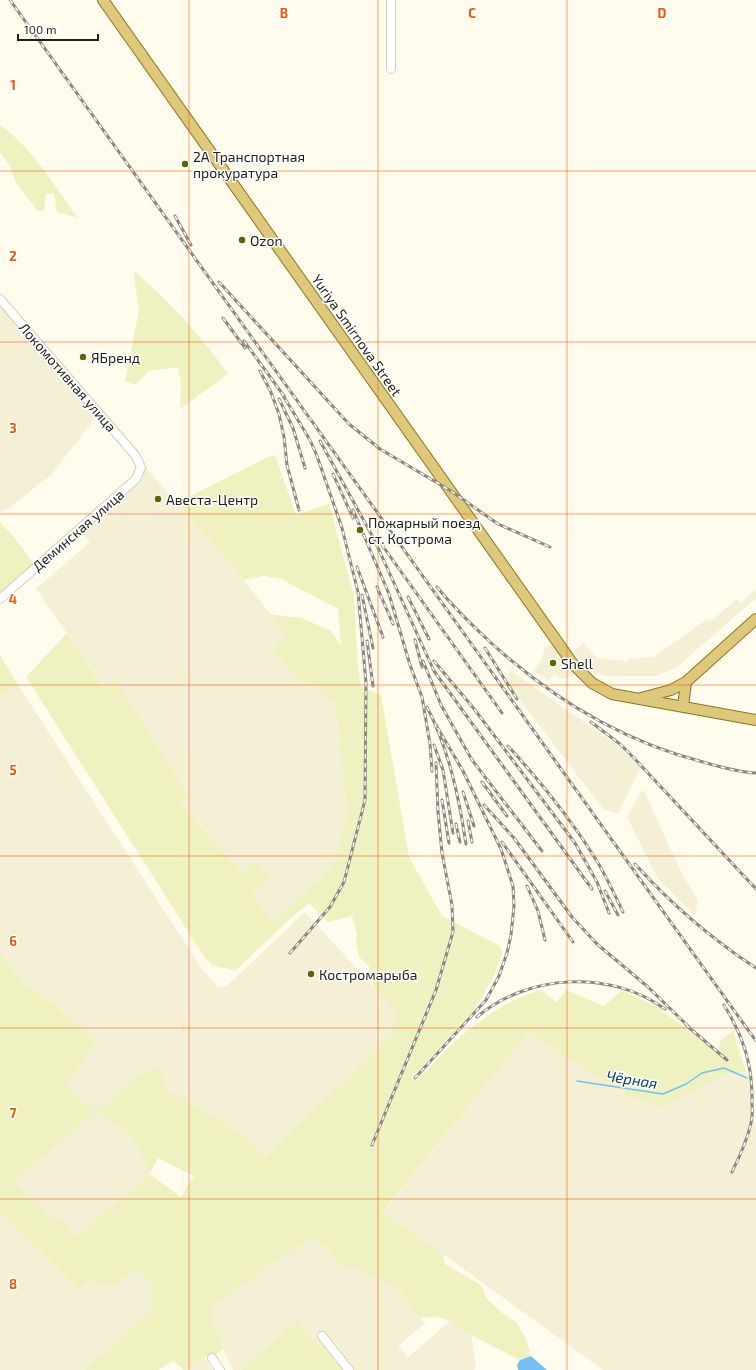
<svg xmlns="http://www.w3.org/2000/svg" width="756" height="1370" viewBox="0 0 756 1370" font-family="'Exo 2',sans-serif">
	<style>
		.built { fill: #f4efd5 }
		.green { fill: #eff2c0; fill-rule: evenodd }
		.water { fill: #75bff3 }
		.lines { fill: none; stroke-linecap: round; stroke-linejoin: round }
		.stream { stroke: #75bff3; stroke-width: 1.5 }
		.minor-casing { stroke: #d3d0be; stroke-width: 10 }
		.major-casing { stroke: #8d751f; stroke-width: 12 }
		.minor { stroke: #fff; stroke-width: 8 }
		.major { stroke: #dec87b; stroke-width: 10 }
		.rail-casing { stroke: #8a897e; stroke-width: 3 }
		.rail { stroke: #fff; stroke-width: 1.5; stroke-dasharray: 4.5; stroke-linecap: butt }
		.grid { fill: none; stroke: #e8590c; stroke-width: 1; stroke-opacity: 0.55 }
		.poi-dot { fill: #5a6609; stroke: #fff; stroke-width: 1.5 }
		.labels { text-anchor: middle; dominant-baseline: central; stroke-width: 3; stroke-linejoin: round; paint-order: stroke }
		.poi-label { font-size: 14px; fill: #1f1e17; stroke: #fff; text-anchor: start }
		.street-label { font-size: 14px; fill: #1f1e17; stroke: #fff }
		.water-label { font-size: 15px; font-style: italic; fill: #044163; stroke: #fff }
		.grid-label { font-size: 13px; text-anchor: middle; font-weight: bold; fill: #e8590c; stroke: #fff; stroke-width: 3; stroke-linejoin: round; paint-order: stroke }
	</style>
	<rect width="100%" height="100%" fill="#fffced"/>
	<!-- built -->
	<path class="built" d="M0 302 51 361 94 414 95 418 52 474 9 508 0 512Z
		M135 455 244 580 287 636 272 649 296 677 335 702 347 810 341 838 331 870 273 923 251 895 268 878 241 872 181 801 189 796 115 681 105 687 36 589 90 542 78 529 136 479 141 467Z
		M756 589V598L677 667 657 676H607L593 673 573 651 583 643 598 659 622 660 625 663 630 659 654 657 707 619 710 622 737 599 741 603Z
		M552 643 559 654 576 674 569 678H562L554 674 549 681 534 671 541 661 545 648Z
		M510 670 618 746 641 768 618 814 604 810 507 683Z
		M18 685 202 969 218 987H225L232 981 305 912 399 1015 391 1035 265 1158 242 1134 164 1088 96 1112 131 1135 150 1174 75 1237 59 1216 53 1221 43 1208 14 1182 96 1112 66 1086 95 1044 87 1033 30 985 25 988 0 952V697Z
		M643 789 682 874 698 900 695 916 658 879 627 817Z
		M529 1033 628 1096 659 1108 697 1090 722 1075 746 1072 752 1079 754 1123 756 1122V1370H603L443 1254 382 1214Z
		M0 1212 79 1289 89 1280 111 1288 135 1269 153 1287 151 1311 84 1370H0Z
		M313 1238 327 1248 342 1268 356 1264 369 1279 375 1276 403 1292 406 1301 425 1323 398 1346 408 1357 449 1322 471 1335 476 1366 474 1370H353L330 1341 320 1349 297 1321 241 1370H233L223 1349 210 1308 278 1259Z
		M204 1357 213 1370H187Z"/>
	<!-- green -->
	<path class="green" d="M0 125C33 148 54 186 78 218L57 212 54 194H46L44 211H38L16 183 10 166 0 152Z
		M133 270C169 301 201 335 228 374L180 409 181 383 178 367 149 371 135 385 125 381 139 310Z
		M275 455 296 515 329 504 354 596 358 666 361 687 381 695 409 857 442 916 500 946 503 952 493 978 476 1007 412 1078 416 1081C452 1043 489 1005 541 990L557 1002 566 990 604 1006 622 990 656 1006 717 1052 721 1040 733 1031 746 1072 722 1075 697 1090 659 1108 628 1096 529 1033 382 1213 443 1254 445 1264 481 1285 486 1298 501 1312 517 1323 526 1339 531 1356 520 1360 471 1335 443 1318 419 1317 406 1301 403 1292 375 1276 369 1279 356 1265 350 1268 342 1269 327 1248 313 1238 277 1260 210 1308 223 1349 212 1358 204 1357 187 1370H184L173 1361 158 1370H84L151 1311 153 1287 135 1269 111 1288 89 1280 79 1289 0 1212V952L25 988 30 985 87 1033 95 1044 66 1086 96 1112 143 1074 160 1068 164 1088 242 1134 265 1158 391 1035 398 1015 374 988 369 966 359 957 356 943 357 934 352 916 328 922 309 903 290 919 236 970 213 966 205 958 26 677 67 633 104 687 115 680 189 796 181 802 241 872 254 863 269 878 251 895 273 922 331 870 341 838 347 810 335 702 296 677 272 649 286 636 270 614 301 618 330 630 341 646 338 609 281 579 264 576 244 580 177 503 268 457ZM96 1112 131 1135 150 1174 75 1237 59 1216 53 1220 43 1208 14 1182ZM158 1158 194 1176 181 1197 150 1174Z
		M0 522 13 536 36 566 0 599Z
		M0 655 18 685 0 697Z
		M297 1321 320 1349 325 1344 345 1370H241Z"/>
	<!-- water -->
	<path class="water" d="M531 1356 547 1370H518L517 1365 520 1360Z"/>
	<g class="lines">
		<!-- stream -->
		<path class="stream" d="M577 1081 663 1094 686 1084 702 1073 724 1068 747 1078"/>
		<defs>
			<path id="minor" d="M391 0V69
				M0 299 135 455 141 467 136 479 0 599
				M322 1336 349 1370
				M212 1358 220 1370"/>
			<path id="major" d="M103 0 573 664 592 683 612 694 756 720
				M641 698 671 690 686 682 756 619
				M683 707 686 682"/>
		</defs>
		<!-- minor casing -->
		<use href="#minor" class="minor-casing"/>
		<!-- major casing -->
		<use href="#major" class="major-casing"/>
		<!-- minor -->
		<use href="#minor" class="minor"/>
		<!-- major -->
		<use href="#major" class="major"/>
		<defs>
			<path id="rail" d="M10 0 756 1041
				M175 216 191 245
				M219 282 349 424 380 449 451 491 498 524 550 547
				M223 318 245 348
				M244 341 284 396
				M260 371 270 390 279 414 284 437 287 465 299 510
				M281 392 310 440 317 456 342 528 358 592 366 683 365 800 344 882 330 907 290 953
				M279 399 293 428 305 468
				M320 441 374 539 434 671 592 889
				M333 474 353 518
				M353 510 389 594 410 665 422 697 430 744 432 771
				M382 545 502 713
				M357 567 383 637
				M377 587 393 624
				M437 587C453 607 471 624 489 641 551 698 621 741 703 762 720 767 738 772 756 773
				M362 595 373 648
				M408 597 429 639
				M415 640 422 667
				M367 641 373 686
				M485 648 517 699
				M423 661 441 705 472 760 542 851
				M434 661 475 710 575 843 597 882 609 913
				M427 707C449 750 459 797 466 844
				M591 722 620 744 633 757 756 889
				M434 745 443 770 453 833
				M508 746C540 781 570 818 595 858 606 875 614 894 623 912
				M482 782 507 816
				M463 792 474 826
				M442 800 449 843
				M484 805 514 838 572 917 597 944 648 987 689 1027
				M468 821 472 842
				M456 824 460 842
				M502 842 573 942
				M635 864C672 905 710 938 756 968
				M527 886 538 911 545 940
				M605 891 618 915
				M724 1005C743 1036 753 1065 752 1102 752 1109 753 1116 751 1123 747 1141 740 1156 732 1172
				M477 1017C528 974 610 969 665 1009
				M686 1025 727 1060
				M415 1078 486 1000 499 976 507 953 511 935 514 906 513 886 501 849 463 771 436 725
				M372 1145 436 990 453 932 452 905 442 853 438 812 436 763"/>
		</defs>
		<!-- rail casing -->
		<use href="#rail" class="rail-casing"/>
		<!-- rail -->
		<use href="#rail" class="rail"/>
	</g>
	<!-- grid -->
	<path class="grid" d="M189 0V1370M378 0V1370M567 0V1370M0 171H756M0 342H756M0 514H756M0 685H756M0 856H756M0 1028H756M0 1199H756"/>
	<!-- markers -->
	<g class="poi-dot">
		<circle cx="185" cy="164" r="4"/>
		<circle cx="242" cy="240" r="4"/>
		<circle cx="83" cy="357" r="4"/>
		<circle cx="158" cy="499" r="4"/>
		<circle cx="360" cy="530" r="4"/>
		<circle cx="553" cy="663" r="4"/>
		<circle cx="311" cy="974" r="4"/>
	</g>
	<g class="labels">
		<!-- poi labels -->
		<g class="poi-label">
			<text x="193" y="156">2А Транспортная<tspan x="193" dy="16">прокуратура</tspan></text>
			<text x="250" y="240">Ozon</text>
			<text x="91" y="357">ЯБренд</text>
			<text x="166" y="499">Авеста-Центр</text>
			<text x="368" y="522">Пожарный поезд<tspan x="368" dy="16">ст. Кострома</tspan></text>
			<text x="561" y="663">Shell</text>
			<text x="319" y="974">Костромарыба</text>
		</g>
		<!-- street labels -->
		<g class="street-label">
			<text transform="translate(357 335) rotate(55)">Yuriya Smirnova Street</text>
			<text transform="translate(68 377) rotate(49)">Локомотивная улица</text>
			<text transform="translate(78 530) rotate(-41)">Деминская улица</text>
		</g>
		<!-- water labels -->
		<g class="water-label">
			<text transform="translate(632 1079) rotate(9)">Чёрная</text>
		</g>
	</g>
	<g class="grid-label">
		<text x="284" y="18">B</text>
		<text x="472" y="18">C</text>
		<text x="662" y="18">D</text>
		<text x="13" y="90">1</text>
		<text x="13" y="261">2</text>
		<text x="13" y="433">3</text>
		<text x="13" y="604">4</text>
		<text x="13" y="775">5</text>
		<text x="13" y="946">6</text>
		<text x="13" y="1118">7</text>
		<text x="13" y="1289">8</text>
	</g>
	<!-- scale -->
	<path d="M18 34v6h80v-6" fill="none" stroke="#1f1e17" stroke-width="2"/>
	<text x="24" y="34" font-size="12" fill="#1f1e17" stroke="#ffffff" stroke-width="3" paint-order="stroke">100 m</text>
</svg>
